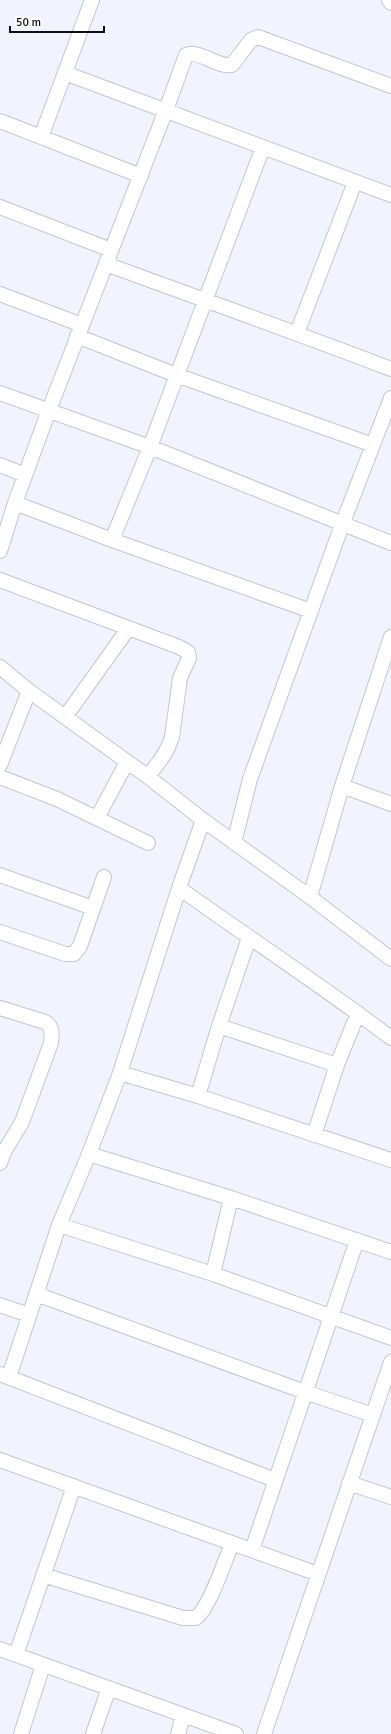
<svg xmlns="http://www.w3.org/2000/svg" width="391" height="1734" viewBox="0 0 391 1734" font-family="Signika,sans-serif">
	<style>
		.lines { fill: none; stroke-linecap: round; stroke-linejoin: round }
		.street-casing { stroke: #c3c6cf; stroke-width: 16 }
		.street { stroke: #fff; stroke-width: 14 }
	</style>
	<rect width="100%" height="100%" fill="#f1f4fe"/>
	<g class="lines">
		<defs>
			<path id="street" d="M389 0 391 3
				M65 73 391 195
				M0 121 141 176
				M41 137 92 0
				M0 207 111 250
				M106 264C201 299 297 333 391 369
				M0 294 82 325
				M297 333 355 182
				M77 336 176 375 373 445
				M0 393 150 447 391 543
				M0 465 25 475
				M15 503 112 540 311 611
				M112 540 150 447 263 147
				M0 551 15 503 49 410 166 110 186 55C198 49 218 68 232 65L251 40 258 37 391 86
				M0 580 179 647 188 652 189 658 180 678 172 737C167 753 158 765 147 776
				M0 667 29 691 147 776 203 820 310 897 391 959
				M65 717 128 629
				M0 765 29 691
				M0 777 57 799 148 843
				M342 786 391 804
				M97 818 127 762
				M234 843 250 779 342 525 391 398
				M0 875 93 908
				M179 888C249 938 322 986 391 1038
				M310 897 342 786 391 637
				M0 932 65 954H74L80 946 104 877
				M0 1008 45 1022C53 1027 52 1034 51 1043L22 1122 4 1152 0 1163
				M219 1026 337 1065
				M120 1073 198 1096 391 1160
				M198 1096 219 1026 249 938
				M314 1135 337 1065 358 1013
				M89 1154 231 1198 391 1252
				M59 1225 213 1274 391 1338
				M213 1274 231 1198
				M36 1294 305 1392 373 1415
				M0 1305 29 1315
				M0 1374 275 1480
				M9 1377 59 1225 89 1154 120 1073 179 888 203 820
				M0 1460 318 1574
				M349 1483 391 1497
				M252 1550 357 1240
				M43 1575 183 1618H196C210 1607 224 1562 232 1544
				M0 1649 236 1734
				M16 1655 74 1486
				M21 1734 43 1665
				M93 1734 109 1688
				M178 1734 183 1715
				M264 1734 391 1362"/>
		</defs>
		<!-- street casing -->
		<use href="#street" class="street-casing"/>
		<!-- street -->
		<use href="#street" class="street"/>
	</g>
	<!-- scale -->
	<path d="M10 26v6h94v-6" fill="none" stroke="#0d0e11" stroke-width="2"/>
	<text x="16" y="26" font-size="12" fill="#0d0e11" stroke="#ffffff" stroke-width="3" paint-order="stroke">50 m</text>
</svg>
